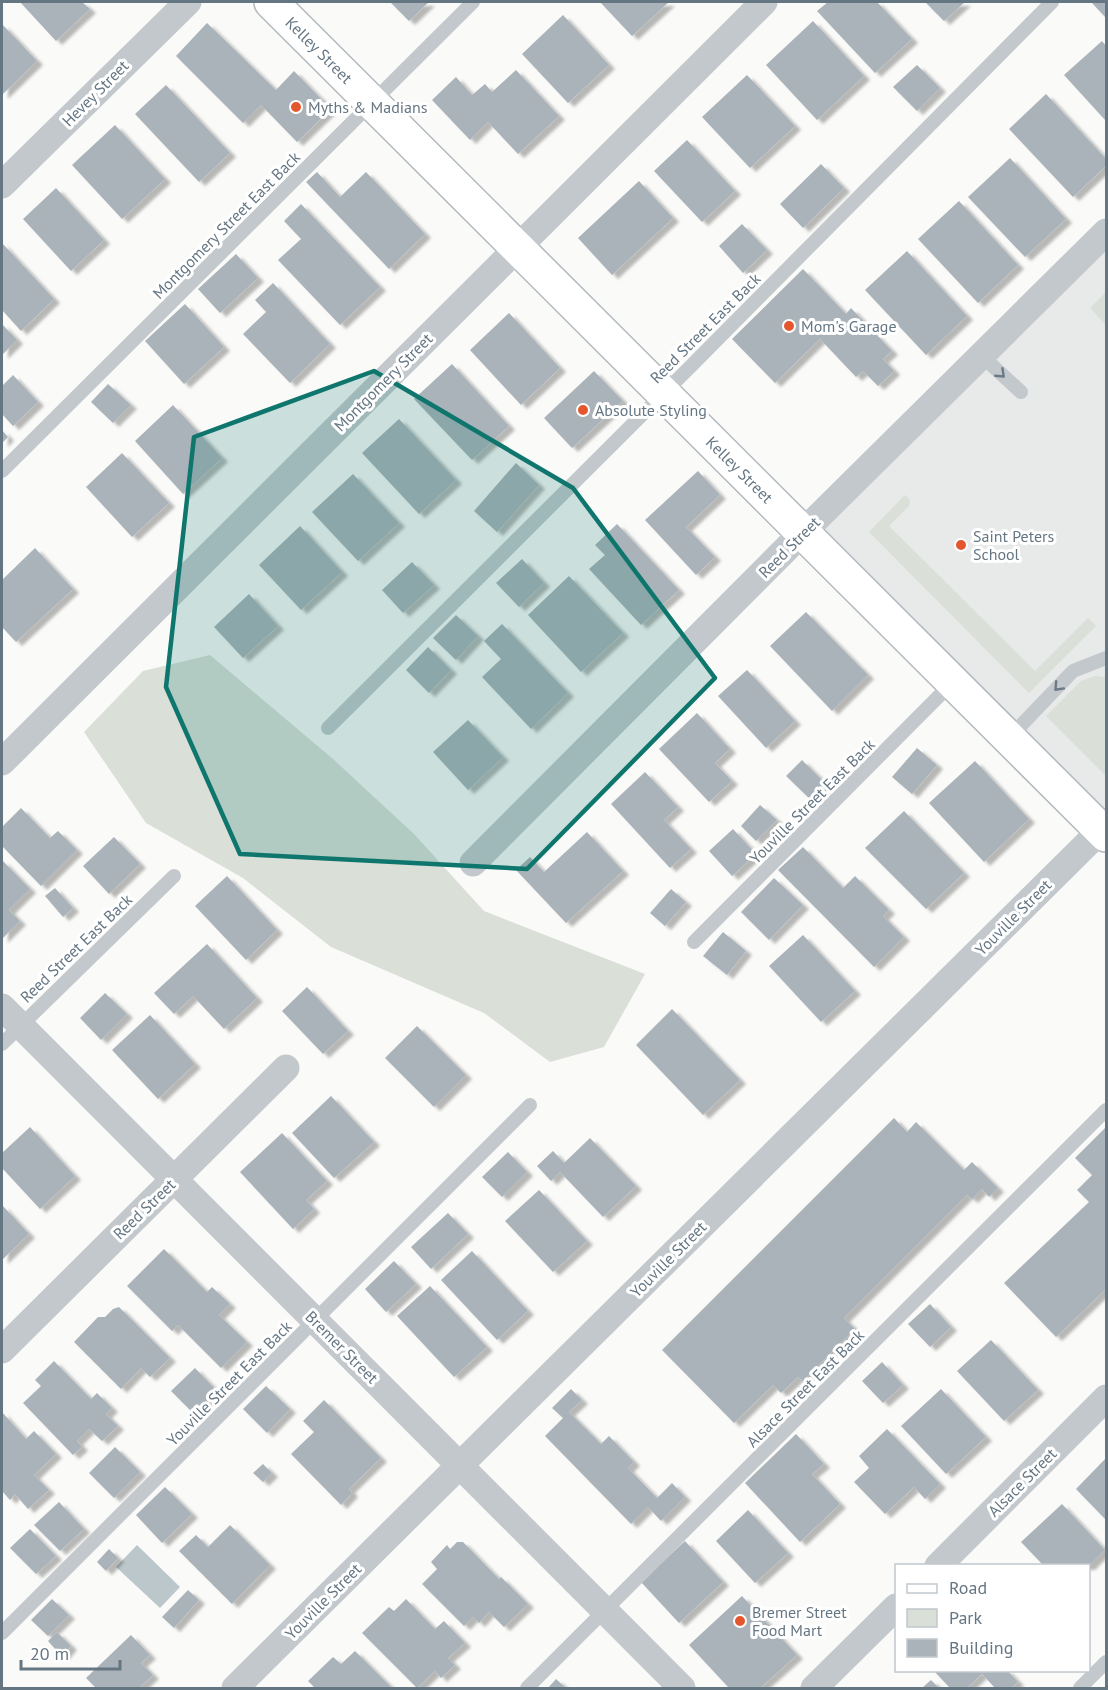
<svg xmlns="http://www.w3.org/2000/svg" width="1108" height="1690" viewBox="0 0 1108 1690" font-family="'PT Sans',sans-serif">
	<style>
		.built { fill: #e8e9e9 }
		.green { fill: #dadfd7 }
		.water { fill: #bbc7cb }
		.building { fill: #aab3b9; filter: url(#shadow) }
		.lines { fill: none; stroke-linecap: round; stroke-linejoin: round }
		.secondary-casing { stroke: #b3babf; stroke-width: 36 }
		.lane { stroke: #c3c8cc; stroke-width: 14 }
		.street { stroke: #c3c8cc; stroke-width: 27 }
		.secondary { stroke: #fff; stroke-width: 33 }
		.oneway { stroke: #6a7a87 }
		.marked { fill: #0f766e; fill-opacity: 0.2; stroke: #0f766e; stroke-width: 4.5; stroke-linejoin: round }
		.poi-dot { fill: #e4572e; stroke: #fff; stroke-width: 2 }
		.labels { text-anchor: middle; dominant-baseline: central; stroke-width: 6; stroke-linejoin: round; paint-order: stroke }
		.street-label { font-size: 16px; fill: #657683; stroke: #fff }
		.poi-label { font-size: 16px; fill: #657683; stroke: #fff; text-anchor: start }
	</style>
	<defs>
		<filter id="shadow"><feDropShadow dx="6" dy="4" stdDeviation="1.5" flood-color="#0004"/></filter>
	</defs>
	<rect width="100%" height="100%" fill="#fafaf8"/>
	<!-- built -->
	<path class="built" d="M1106 232V835L803 532Z"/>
	<!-- green -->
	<path class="green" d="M1106 292V325L1090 308Z
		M905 495 910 500 909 506 889 526 1035 671 1088 618 1096 626 1029 693 869 532Z
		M210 655 333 759 414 834 484 911 645 974 604 1047 550 1062 484 1013 331 947 243 878 146 823 84 732 143 671Z
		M1095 676 1106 677V776L1046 716 1081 681Z"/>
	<!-- water -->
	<path class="water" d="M137 1545 180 1587 160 1608 116 1567Z"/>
	<!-- building -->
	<path class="building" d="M20 2H82L90 9 56 41Z
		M390 2H429L409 21Z
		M600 2H669L632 36Z
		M828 2H877L912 39 875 73 817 11Z
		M925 2H965L944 21Z
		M1091 2H1106V18Z
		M563 15 609 65 568 103 522 54Z
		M813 21 864 76 817 120 766 65Z
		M207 23 276 90 294 71 331 109 297 142 261 105 243 123 176 56Z
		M2 24 37 61 2 95Z
		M1102 41 1106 46V121L1064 75Z
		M917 65 940 88 917 111 893 87Z
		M516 70 559 116 518 154 488 122 470 140 432 100 456 77 472 95 485 84 492 92Z
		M747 75 795 126 750 168 702 117Z
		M166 85 230 153 199 182 135 114Z
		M1046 94 1106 159V166L1073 197 1009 129Z
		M115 125 165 179 122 219 72 165Z
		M687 140 735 191 702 222 654 171Z
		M1010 158 1066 219 1025 257 968 197Z
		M821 164 844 188 803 228 780 204Z
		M317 172 340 197 366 172 425 234 389 269 306 182Z
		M639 181 673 218 612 275 578 238Z
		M56 188 104 240 71 271 23 219Z
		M959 201 1018 265 978 303 918 239Z
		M301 204 380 287 340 325 278 260 301 239 284 221Z
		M742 224 767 250 743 273 719 246Z
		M2 243 54 299 21 331 2 310Z
		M907 251 967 316 926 355 865 290Z
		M236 254 258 278 220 313 198 289Z
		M803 269 846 314 851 308 892 351 883 359 894 371 878 386 863 371 856 377 820 339 775 383 732 339Z
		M273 283 330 344 290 383 243 334 266 312 255 300Z
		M185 304 224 347 184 384 145 341Z
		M509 313 560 368 521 405 470 350Z
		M2 324 17 340 2 355Z
		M452 364 509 426 472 460 414 399Z
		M594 371 623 401 572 448 544 418Z
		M13 375 38 402 13 426 2 414V386Z
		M108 384 131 405 113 423 91 402Z
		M173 405 222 458 183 494 135 441Z
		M399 419 456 480 419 514 362 453Z
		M2 430 8 437 2 443Z
		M122 453 169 503 132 537 86 487Z
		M516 463 539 485 497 532 474 511Z
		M698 471 720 495 686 527 715 557 696 575 645 520Z
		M353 474 399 523 358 561 312 512Z
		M617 524 679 590 641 625 589 569 605 555 595 545Z
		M300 526 342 572 301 610 259 565Z
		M35 548 73 589 16 642 2 627V580Z
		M522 559 544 583 519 607 496 583Z
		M412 562 434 585 403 613 382 590Z
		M569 576 623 633 581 672 528 615Z
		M249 594 278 626 243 658 214 627Z
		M806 612 868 675 832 711 770 646Z
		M456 615 478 636 456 660 433 638Z
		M502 624 568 693 531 729 482 677 501 659 484 641Z
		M428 647 451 670 429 693 406 670Z
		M747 670 795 721 766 748 718 696Z
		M697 713 730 749 715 763 732 781 709 802 659 749Z
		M468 720 503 757 468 790 433 752Z
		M917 748 937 765 912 794 892 777Z
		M802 760 827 785 812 801 786 776Z
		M975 761 1029 819 984 862 929 803Z
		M645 772 678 807 664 820 691 849 670 868 611 804Z
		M760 805 777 820 756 841 741 826Z
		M21 808 50 838 58 831 77 850 41 886 2 846V827Z
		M904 811 964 873 926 909 865 848Z
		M733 829 756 854 732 876 709 851Z
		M587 832 623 871 566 923 516 870 530 857 544 872Z
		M114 837 140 864 109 894 83 866Z
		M803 847 843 888 855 876 889 910 883 916 904 937 874 967 778 870Z
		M2 860 30 889 9 910 20 921 2 939Z
		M227 876 277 930 246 960 195 906Z
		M774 878 803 905 769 940 741 912Z
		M55 888 73 908 63 917 45 896Z
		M671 889 686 902 665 926 650 913Z
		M723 932 746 951 727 975 703 956Z
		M803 935 855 991 821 1022 769 966Z
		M207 944 257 998 224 1029 193 996 174 1014 154 993Z
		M307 987 348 1031 323 1054 282 1011Z
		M105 993 127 1014 101 1040 80 1018Z
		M672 1009 740 1080 703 1115 636 1045Z
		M150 1015 195 1064 158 1099 112 1050Z
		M417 1026 466 1075 434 1107 385 1058Z
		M331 1096 374 1142 334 1178 292 1133Z
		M894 1118 907 1132 916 1122 964 1170 972 1162 998 1188 989 1197 982 1189 972 1199 967 1195 844 1318 855 1329 803 1381 798 1377 781 1393 773 1385 734 1423 662 1350Z
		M30 1127 75 1176 40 1209 2 1168V1153Z
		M1106 1127V1289L1056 1337 1004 1283 1089 1202 1077 1190 1092 1175 1075 1158Z
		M282 1133 327 1181 306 1200 314 1209 293 1229 240 1172Z
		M590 1138 636 1186 603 1217 560 1172 551 1181 537 1166 553 1151 564 1163Z
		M508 1152 527 1172 502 1197 482 1177Z
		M539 1190 587 1241 553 1272 505 1221Z
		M2 1205 29 1234 2 1260Z
		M448 1213 468 1234 431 1269 411 1247Z
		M164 1249 207 1292 212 1287 230 1304 219 1315 247 1342 221 1368 178 1325 172 1331 127 1286Z
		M472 1251 528 1311 497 1340 441 1280Z
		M394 1261 416 1284 386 1312 365 1289Z
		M430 1286 487 1347 454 1377 397 1316Z
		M930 1304 951 1327 930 1347 908 1324Z
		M119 1307 170 1358 150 1377 141 1368 121 1389 74 1342 98 1317H105L113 1309Z
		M991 1340 1038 1390 1004 1421 957 1371Z
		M54 1361 91 1399 97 1393 112 1408 106 1414 118 1426 102 1441 89 1429 77 1441 82 1447 73 1455 23 1403 41 1386 35 1380Z
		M882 1362 903 1385 883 1403 862 1381Z
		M195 1368 217 1391 194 1414 171 1391Z
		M266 1386 290 1409 267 1433 243 1409Z
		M571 1389 582 1400 569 1412 601 1444 609 1436 634 1462 628 1468 657 1498 672 1483 685 1497 661 1521 648 1507 631 1524 545 1436 563 1418 552 1408Z
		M941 1389 986 1437 946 1474 901 1426Z
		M324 1400 381 1458 349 1489 352 1493 341 1505 291 1454 314 1432 303 1421Z
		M2 1412 26 1439 34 1431 56 1454 34 1475 49 1490 28 1509 15 1494 10 1500 2 1491Z
		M887 1429 940 1484 925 1499 914 1487 885 1514 854 1482 869 1468 859 1456Z
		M796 1434 824 1464 812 1474 840 1504 800 1542 745 1483Z
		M115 1447 140 1472 114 1498 89 1473Z
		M1106 1458V1520L1076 1489Z
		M263 1464 272 1473 263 1482 253 1473Z
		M165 1487 192 1514 162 1543 136 1515Z
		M59 1502 84 1529 60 1551 34 1525Z
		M1062 1504 1105 1550 1089 1566H1044L1021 1542Z
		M748 1510 788 1553 755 1583 716 1541Z
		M230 1525 270 1565 232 1604 179 1551 196 1535 208 1547Z
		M30 1529 56 1556 36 1574 10 1548Z
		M685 1541 723 1582 679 1623 641 1582Z
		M457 1542H463L499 1579 501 1577 528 1604 504 1627 489 1612 479 1623 473 1617 464 1626 422 1584 437 1569 431 1562 447 1545 450 1549Z
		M109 1549 118 1558 106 1571 97 1562Z
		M188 1590 199 1600 174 1628 162 1617Z
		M742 1596 797 1655 760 1688H729L689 1645Z
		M52 1599 69 1615 48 1636 31 1620Z
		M406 1599 435 1629 444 1621 465 1643 448 1658 455 1665 441 1678 435 1671 417 1688 362 1633 389 1607 394 1611Z
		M57 1632 71 1646 62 1657 48 1641Z
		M131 1635 150 1655 141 1663 153 1675 139 1688H96L86 1678Z
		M355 1651 392 1688H315L308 1681 333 1657 341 1664Z
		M933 1670H1007L1018 1682 1011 1688H995L982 1674 967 1688H950Z
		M556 1679 566 1688H548Z
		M931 1680 939 1688H922Z"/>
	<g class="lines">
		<defs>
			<g id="secondary">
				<path id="s1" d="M271 2 1106 835"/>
			</g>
		</defs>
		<!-- secondary casing -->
		<use href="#secondary" class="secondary-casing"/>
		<!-- lane -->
		<path class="lane" d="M982 356 1021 392
			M2 471 473 2
			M328 728 691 366 1052 2
			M1009 738 1073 671 1106 658
			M694 942 953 682
			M2 1044 174 876
			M2 1633 530 1105
			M527 1688 1106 1110
			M1080 1688 1106 1662"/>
		<!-- street -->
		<path class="street" d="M2 185 188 2
			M2 762 764 2
			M473 863 803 532 1106 232
			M2 1007 682 1688
			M2 1350 286 1068
			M938 1566 1106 1398
			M235 1688 1101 830
			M814 1688 896 1607"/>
		<!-- secondary -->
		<use href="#secondary" class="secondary"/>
	</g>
	<!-- one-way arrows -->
	<defs><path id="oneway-chevron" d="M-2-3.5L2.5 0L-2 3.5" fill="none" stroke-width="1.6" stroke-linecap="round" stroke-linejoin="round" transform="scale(1.5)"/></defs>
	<g class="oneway">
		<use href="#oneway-chevron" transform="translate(1001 374) rotate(43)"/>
		<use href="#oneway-chevron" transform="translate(1058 687) rotate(133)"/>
	</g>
	<!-- marked area -->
	<path class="marked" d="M374 371 573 488 715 678 527 869 240 854 166 687 194 437Z"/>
	<!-- markers -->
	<g class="poi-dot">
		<circle cx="296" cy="107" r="6"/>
		<circle cx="789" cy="326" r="6"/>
		<circle cx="583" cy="410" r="6"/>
		<circle cx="961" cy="545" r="6"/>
		<circle cx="740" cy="1621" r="6"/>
	</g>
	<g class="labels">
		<!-- street labels -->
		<g class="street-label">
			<text stroke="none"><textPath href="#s1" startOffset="68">Kelley Street</textPath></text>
			<text transform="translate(95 93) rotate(-45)">Hevey Street</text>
			<text transform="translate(226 225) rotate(-45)">Montgomery Street East Back</text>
			<text transform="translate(705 328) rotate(-45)">Reed Street East Back</text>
			<text transform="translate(383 382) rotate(-45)">Montgomery Street</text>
			<text stroke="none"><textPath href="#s1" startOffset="662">Kelley Street</textPath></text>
			<text transform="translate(789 547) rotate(-45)">Reed Street</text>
			<text transform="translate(812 801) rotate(-45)">Youville Street East Back</text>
			<text transform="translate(1013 917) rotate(-45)">Youville Street</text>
			<text transform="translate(76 948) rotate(-44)">Reed Street East Back</text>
			<text transform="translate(144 1209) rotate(-44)">Reed Street</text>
			<text transform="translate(668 1259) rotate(-45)">Youville Street</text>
			<text transform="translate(342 1347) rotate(45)">Bremer Street</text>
			<text transform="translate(229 1383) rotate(-45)">Youville Street East Back</text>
			<text transform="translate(805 1388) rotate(-45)">Alsace Street East Back</text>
			<text transform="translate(1022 1482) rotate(-45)">Alsace Street</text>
			<text transform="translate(323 1601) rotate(-45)">Youville Street</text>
		</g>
		<!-- poi labels -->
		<g class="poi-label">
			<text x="308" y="107">Myths &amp; Madians</text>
			<text x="801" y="326">Mom's Garage</text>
			<text x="595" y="410">Absolute Styling</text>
			<text x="973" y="536">Saint Peters<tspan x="973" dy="18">School</tspan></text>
			<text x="752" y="1612">Bremer Street<tspan x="752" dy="18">Food Mart</tspan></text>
		</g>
	</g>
	<!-- border -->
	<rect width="1108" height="1690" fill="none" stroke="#657683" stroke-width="6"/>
	<!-- legend -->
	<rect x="895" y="1564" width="195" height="108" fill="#ffffff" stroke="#c1c8cd" stroke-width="1.5"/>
	<rect x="907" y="1584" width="30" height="9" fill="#ffffff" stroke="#c1c8cd" stroke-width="1.5"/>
	<text x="949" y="1594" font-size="18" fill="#657683">Road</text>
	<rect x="907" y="1609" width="30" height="18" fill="#dadfd7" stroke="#c1c8cd" stroke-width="1.5"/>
	<text x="949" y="1624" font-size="18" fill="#657683">Park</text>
	<rect x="907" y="1639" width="30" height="18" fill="#aab3b9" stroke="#c1c8cd" stroke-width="1.5"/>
	<text x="949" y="1654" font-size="18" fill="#657683">Building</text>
	<!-- scale -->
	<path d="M21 1660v9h99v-9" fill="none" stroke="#657683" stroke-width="3"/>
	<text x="30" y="1660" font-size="18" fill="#657683" stroke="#ffffff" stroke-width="4.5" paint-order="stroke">20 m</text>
</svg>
